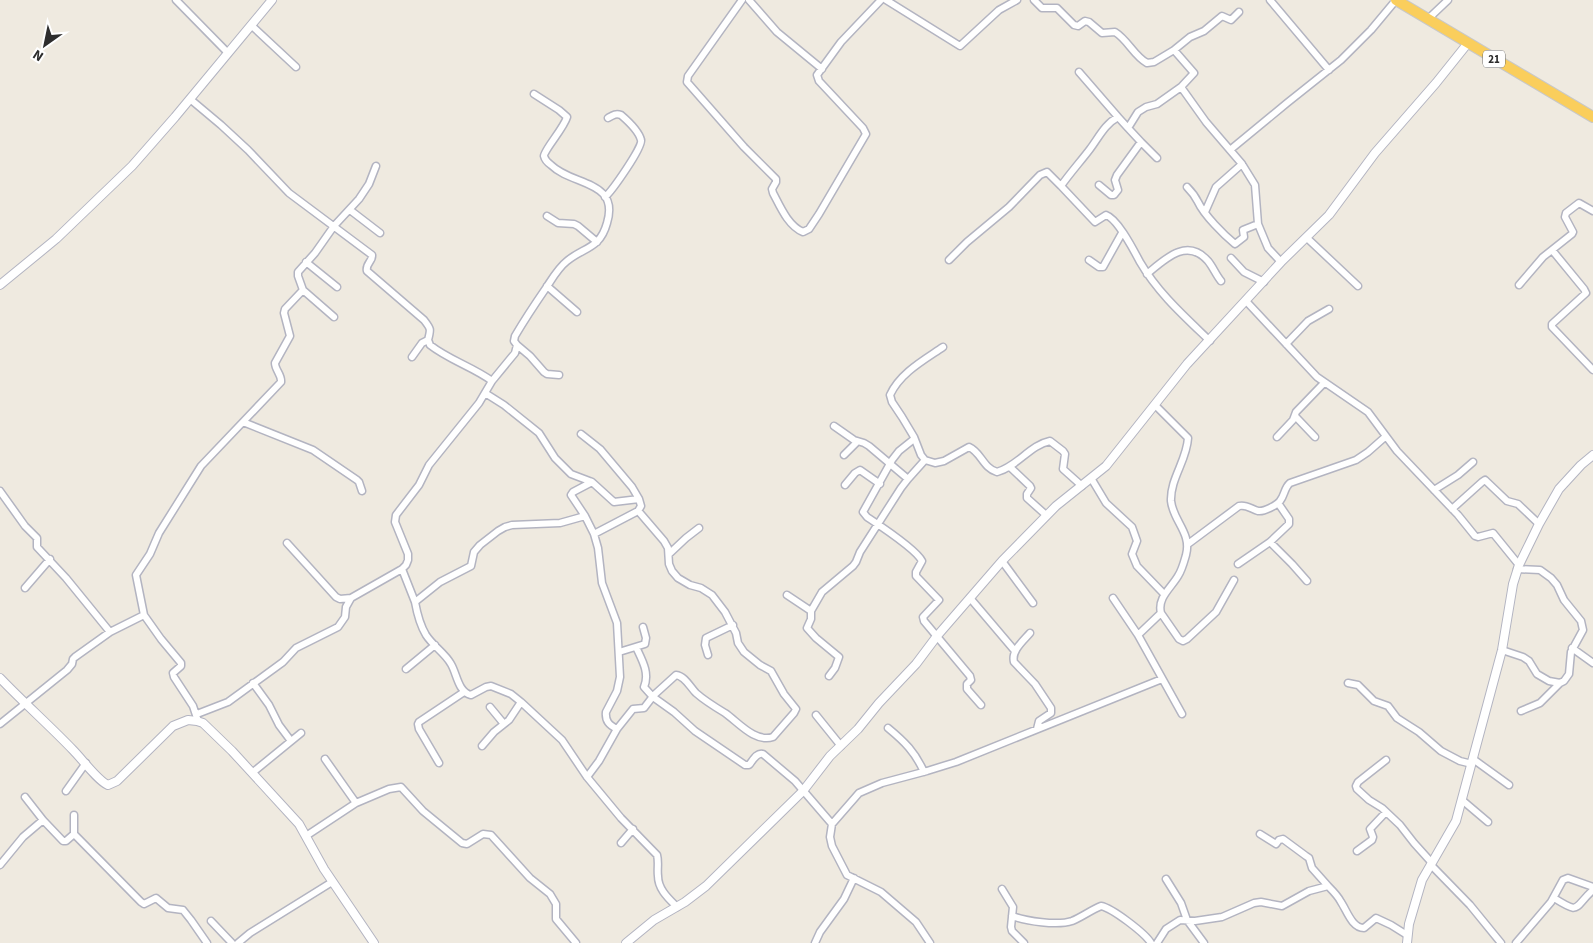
<svg xmlns="http://www.w3.org/2000/svg" width="1593" height="943" viewBox="0 0 1593 943" font-family="'Source Sans 3',sans-serif">
	<style>
		.lines { fill: none; stroke-linecap: round; stroke-linejoin: round }
		.minor-casing { stroke: #b3b4c1; stroke-width: 9 }
		.tertiary-casing { stroke: #b3b4c1; stroke-width: 10 }
		.trunk-casing { stroke: #c8c8c8; stroke-width: 12 }
		.minor { stroke: #fff; stroke-width: 6 }
		.tertiary { stroke: #fff; stroke-width: 8 }
		.trunk { stroke: #face5c; stroke-width: 10 }
		.labels { text-anchor: middle; dominant-baseline: central; stroke-width: 5; stroke-linejoin: round; paint-order: stroke }
		.shield { fill: #fff; stroke: #6c6c6c; stroke-width: 1 }
		.shield-label { font-size: 11px; font-weight: bold; fill: #2d2d2d }
	</style>
	<rect width="100%" height="100%" fill="#efeae0"/>
	<g class="lines">
		<defs>
			<path id="minor" d="M176 0 228 53
				M742 0 688 76 687 82 744 147 776 179V182L772 189 773 193C780 206 788 226 803 232L809 229 819 214 866 134 863 128 819 81 817 75 841 42 881 0
				M749 0 777 32 822 69
				M886 0 960 46 999 10 1017 0
				M1270 0 1329 70
				M1428 19 1448 0
				M251 25 296 67
				M1174 50 1190 37 1204 31 1222 16 1231 20 1239 12
				M1079 72 1118 117
				M1181 87 1206 122 1242 164 1255 185 1258 224 1268 248 1281 262
				M190 99 221 125 248 150 289 193 372 255C373 261 365 264 367 271L424 320C431 329 431 329 428 340L430 345C449 360 473 367 492 381L479 403 429 465 419 485 396 515 395 522 408 554V560L406 565 402 569 351 598 346 607 345 617 338 627 296 648 283 662 228 702 197 714
				M1141 142 1157 158
				M1230 150 1287 103 1341 60 1371 30 1396 0
				M1099 185 1111 195H1114L1118 190 1115 180 1117 175 1141 142 1128 128
				M1061 186 1095 222 1106 215C1118 219 1134 251 1140 262 1158 293 1184 316 1210 341
				M1187 187C1192 192 1195 196 1198 202 1204 215 1224 235 1235 244L1244 237 1243 230 1258 224
				M605 197C612 191 643 147 641 140 639 132 628 121 621 115 616 113 613 115 608 118
				M350 210 380 233
				M1205 212 1216 187 1242 164
				M547 216 558 223 574 224 578 226 597 242
				M1307 238 1358 286
				M1552 250 1584 289 1586 293 1552 324V327L1593 370
				M1231 258 1244 272 1264 282
				M949 260 967 242 1009 207 1040 175 1047 172 1061 186C1070 173 1081 161 1090 149 1099 137 1105 124 1118 117L1128 128 1138 112 1146 107 1157 104 1181 87 1194 73 1174 50 1154 62 1147 63C1134 56 1128 40 1115 32L1102 33 1089 22 1085 21 1078 26 1074 25 1057 8H1042L1034 0
				M1089 260 1099 267H1103L1122 233
				M306 262 337 287
				M1147 274C1165 259 1187 237 1208 261 1213 267 1216 275 1221 281
				M1519 285 1543 257 1572 234 1573 232 1565 217 1566 213 1579 203 1593 211
				M547 286 577 312
				M303 290 334 317
				M1246 301 1317 377 1368 412 1397 451 1458 515 1475 536 1478 537 1493 533 1519 565
				M1286 344 1308 321 1329 309
				M517 345 530 356 544 372 547 374 559 375
				M943 347C924 360 900 373 890 395L892 402 902 417 914 437 921 455 925 460 935 463 944 461 969 447C981 452 983 468 997 472 1018 466 1030 445 1050 441L1063 451 1065 454 1063 469 1082 486
				M412 357 422 343 428 340
				M492 381 515 353 517 345 514 341 515 336C525 319 535 304 546 288 552 279 558 268 567 261 584 247 600 249 607 223 620 180 572 186 551 165 548 163 545 160 544 156 544 150 564 128 567 117L559 110 534 94
				M485 393 504 405 539 433 555 458 571 474 592 482 573 492 571 495 585 516 594 534 598 548 602 583 617 623 620 677 617 691 606 712C605 721 609 725 617 729L599 761 587 777
				M1155 405 1188 438C1187 460 1170 479 1171 501 1173 521 1192 533 1186 555 1184 562 1182 570 1178 576 1171 588 1157 598 1161 613L1138 635 1182 714
				M1295 416 1315 437
				M243 422 313 450 357 480 359 482 362 491
				M834 426 854 440 864 443 869 446 908 479
				M581 434 600 449 632 487 639 499
				M1277 437 1293 420 1296 412 1324 383
				M914 439 899 451 892 460 863 512 867 517C879 525 916 549 922 561L916 572V576L939 600 923 617 924 621 970 676 971 680 967 684V689L981 705
				M844 455 857 442
				M1010 467 1030 486 1031 488 1027 494V498L1046 515
				M1091 478 1106 503 1132 527 1137 541 1132 554 1137 566 1164 594
				M592 482 614 502 639 499 641 506 638 511 640 513 664 541 668 548 669 564 672 571 678 578 690 585 701 588 712 595 725 612 736 633 738 643 744 652 760 665 771 671 784 694 796 709 794 713 773 737C755 743 738 722 725 713 715 707 705 701 696 693 690 687 685 676 676 675L654 695 644 708 633 709 617 729
				M845 485 855 473 860 470 880 484
				M1434 490 1458 475 1473 462
				M0 491 25 526 37 538V547L66 578 110 632
				M1452 509 1482 482 1485 480 1507 501 1518 504 1539 524
				M585 516 560 523 512 525 505 527 498 531 480 545 474 552 471 566 440 582 415 602C417 613 420 625 426 635 433 646 445 653 451 664 457 674 458 692 471 695L486 687 491 686 511 694 521 702 562 740 587 777 621 818 657 855C659 862 657 869 658 876 658 889 668 898 677 907
				M594 534 638 511
				M1270 542 1292 564 1307 581
				M287 543 336 597 340 599 351 598
				M1188 544 1239 506C1246 504 1251 509 1258 511 1264 512 1277 505 1280 501 1285 495 1284 488 1290 483L1356 460 1368 452 1385 437
				M669 554 686 538 699 528
				M1002 561 1033 603
				M1238 564 1270 542 1289 524V519L1278 503
				M402 569 415 602
				M25 588 50 559
				M787 595 811 611
				M970 598 1015 651
				M1113 598 1138 635
				M1161 613 1179 639 1183 641 1187 639 1216 612 1234 580
				M1030 633C1023 641 1011 651 1014 662L1035 684 1051 708V713L1039 721 1037 729
				M636 647C642 660 650 673 644 687L653 697 674 712 695 731 745 765H749C753 760 757 752 763 754L795 781 832 824 830 837 832 846 847 875 881 892 916 922 930 943
				M1572 648 1593 663
				M1502 650 1523 657 1529 661 1537 674 1549 681 1560 683 1564 681 1569 674 1571 652 1583 630 1581 621 1564 600 1557 585 1551 578 1540 570 1517 569
				M619 652 645 644 646 638 643 627
				M708 655 705 645 706 638 733 625
				M406 669 435 645
				M829 676 835 668 839 657 816 638 807 628 811 619V611L822 592 853 566 856 562 860 552 901 488 908 479 925 460
				M253 683 269 705 279 725 291 741
				M1348 683 1358 685 1374 701 1388 706 1397 718 1419 732 1441 751 1460 761 1472 764
				M490 707 504 724
				M1521 711 1540 703 1560 683
				M816 715 841 746
				M197 718 193 706 174 677 173 673 181 666V663L161 639 144 615 136 575 150 554 159 533 201 466 281 382C282 375 275 370 275 363L290 336 284 313 285 309 303 290 298 276V272L315 253 334 226 359 199 369 184 376 166
				M0 724 67 670 72 664 73 659 75 657 110 632 144 615
				M888 728C905 742 915 752 924 772
				M482 746 494 732 509 720 521 702
				M1473 759 1509 785
				M1386 760 1358 782 1356 786 1357 789 1369 800 1382 808 1400 825 1414 843 1432 863
				M439 763 419 729 418 724 419 722 464 692
				M252 773 301 733
				M66 791 86 763
				M25 797 43 820 63 841H66L74 834
				M1462 800 1488 822
				M356 803 389 789 401 787 423 811 462 843 467 844 483 834 491 835 530 878 550 894 556 904V919L576 943
				M74 815V834L141 902 144 904 156 898 168 908 183 910 191 920 207 943
				M832 824 859 793 882 783 927 771 956 762 1162 679
				M1260 834 1276 844 1279 840 1283 839 1306 856 1309 858 1312 868 1328 886
				M306 836 356 803 325 759
				M621 843 633 829
				M1357 851 1372 840 1373 837 1370 829 1386 812
				M0 865 23 837 43 820
				M1431 865 1470 905 1501 943
				M1166 879 1181 903 1187 920 1204 943
				M1002 889 1013 907 1011 927 1012 931 1024 943
				M1554 898C1581 915 1573 908 1593 890
				M1012 916C1026 921 1057 926 1072 921 1082 917 1091 910 1101 906 1112 908 1145 933 1151 943
				M211 921 232 943
				M238 943 250 933 332 882
				M815 943 820 932 844 899 854 878
				M1157 943 1166 929 1180 920 1195 921 1222 917 1254 903 1261 902 1282 906 1309 891 1328 886C1333 891 1338 896 1341 902 1347 911 1352 928 1364 928L1376 918 1391 925 1407 935
				M1516 943 1551 902 1563 880 1568 878 1593 887"/>
			<path id="tertiary" d="M0 285 56 239 132 166 175 117 272 0
				M0 678C24 703 49 725 73 750 82 759 98 781 108 785L117 781 173 726 188 720 197 721 203 723 232 751 299 824 324 869 374 943
				M626 943 654 920 685 902 706 886 803 791 830 756 858 729 879 703 916 664 937 636 1002 561 1056 506 1106 466 1187 364 1281 262 1329 215 1375 153 1436 83 1468 43
				M1407 943 1409 924 1422 880 1456 821 1502 650 1513 584 1519 565 1539 524 1559 489 1581 465 1593 455"/>
			<path id="trunk" d="M1396 0 1593 117"/>
		</defs>
		<!-- minor casing -->
		<use href="#minor" class="minor-casing"/>
		<!-- tertiary casing -->
		<use href="#tertiary" class="tertiary-casing"/>
		<!-- trunk casing -->
		<use href="#trunk" class="trunk-casing"/>
		<!-- minor -->
		<use href="#minor" class="minor"/>
		<!-- tertiary -->
		<use href="#tertiary" class="tertiary"/>
		<!-- trunk -->
		<use href="#trunk" class="trunk"/>
	</g>
	<g class="labels">
		<!-- shield labels -->
		<rect class="shield" x="1483" y="50.5" width="22" height="17" rx="4"/>
		<g class="shield-label">
			<text x="1494" y="59">21</text>
		</g>
	</g>
	<!-- north arrow -->
	<g transform="translate(45 45) rotate(213)" stroke="#ffffff" stroke-width="4" paint-order="stroke">
	<path d="M0-4L9 19L0 12L-9 19Z" fill="#2d2d2d"/>
	<text y="-8" font-size="14" font-weight="bold" text-anchor="middle" fill="#2d2d2d">N</text>
	</g>
</svg>
